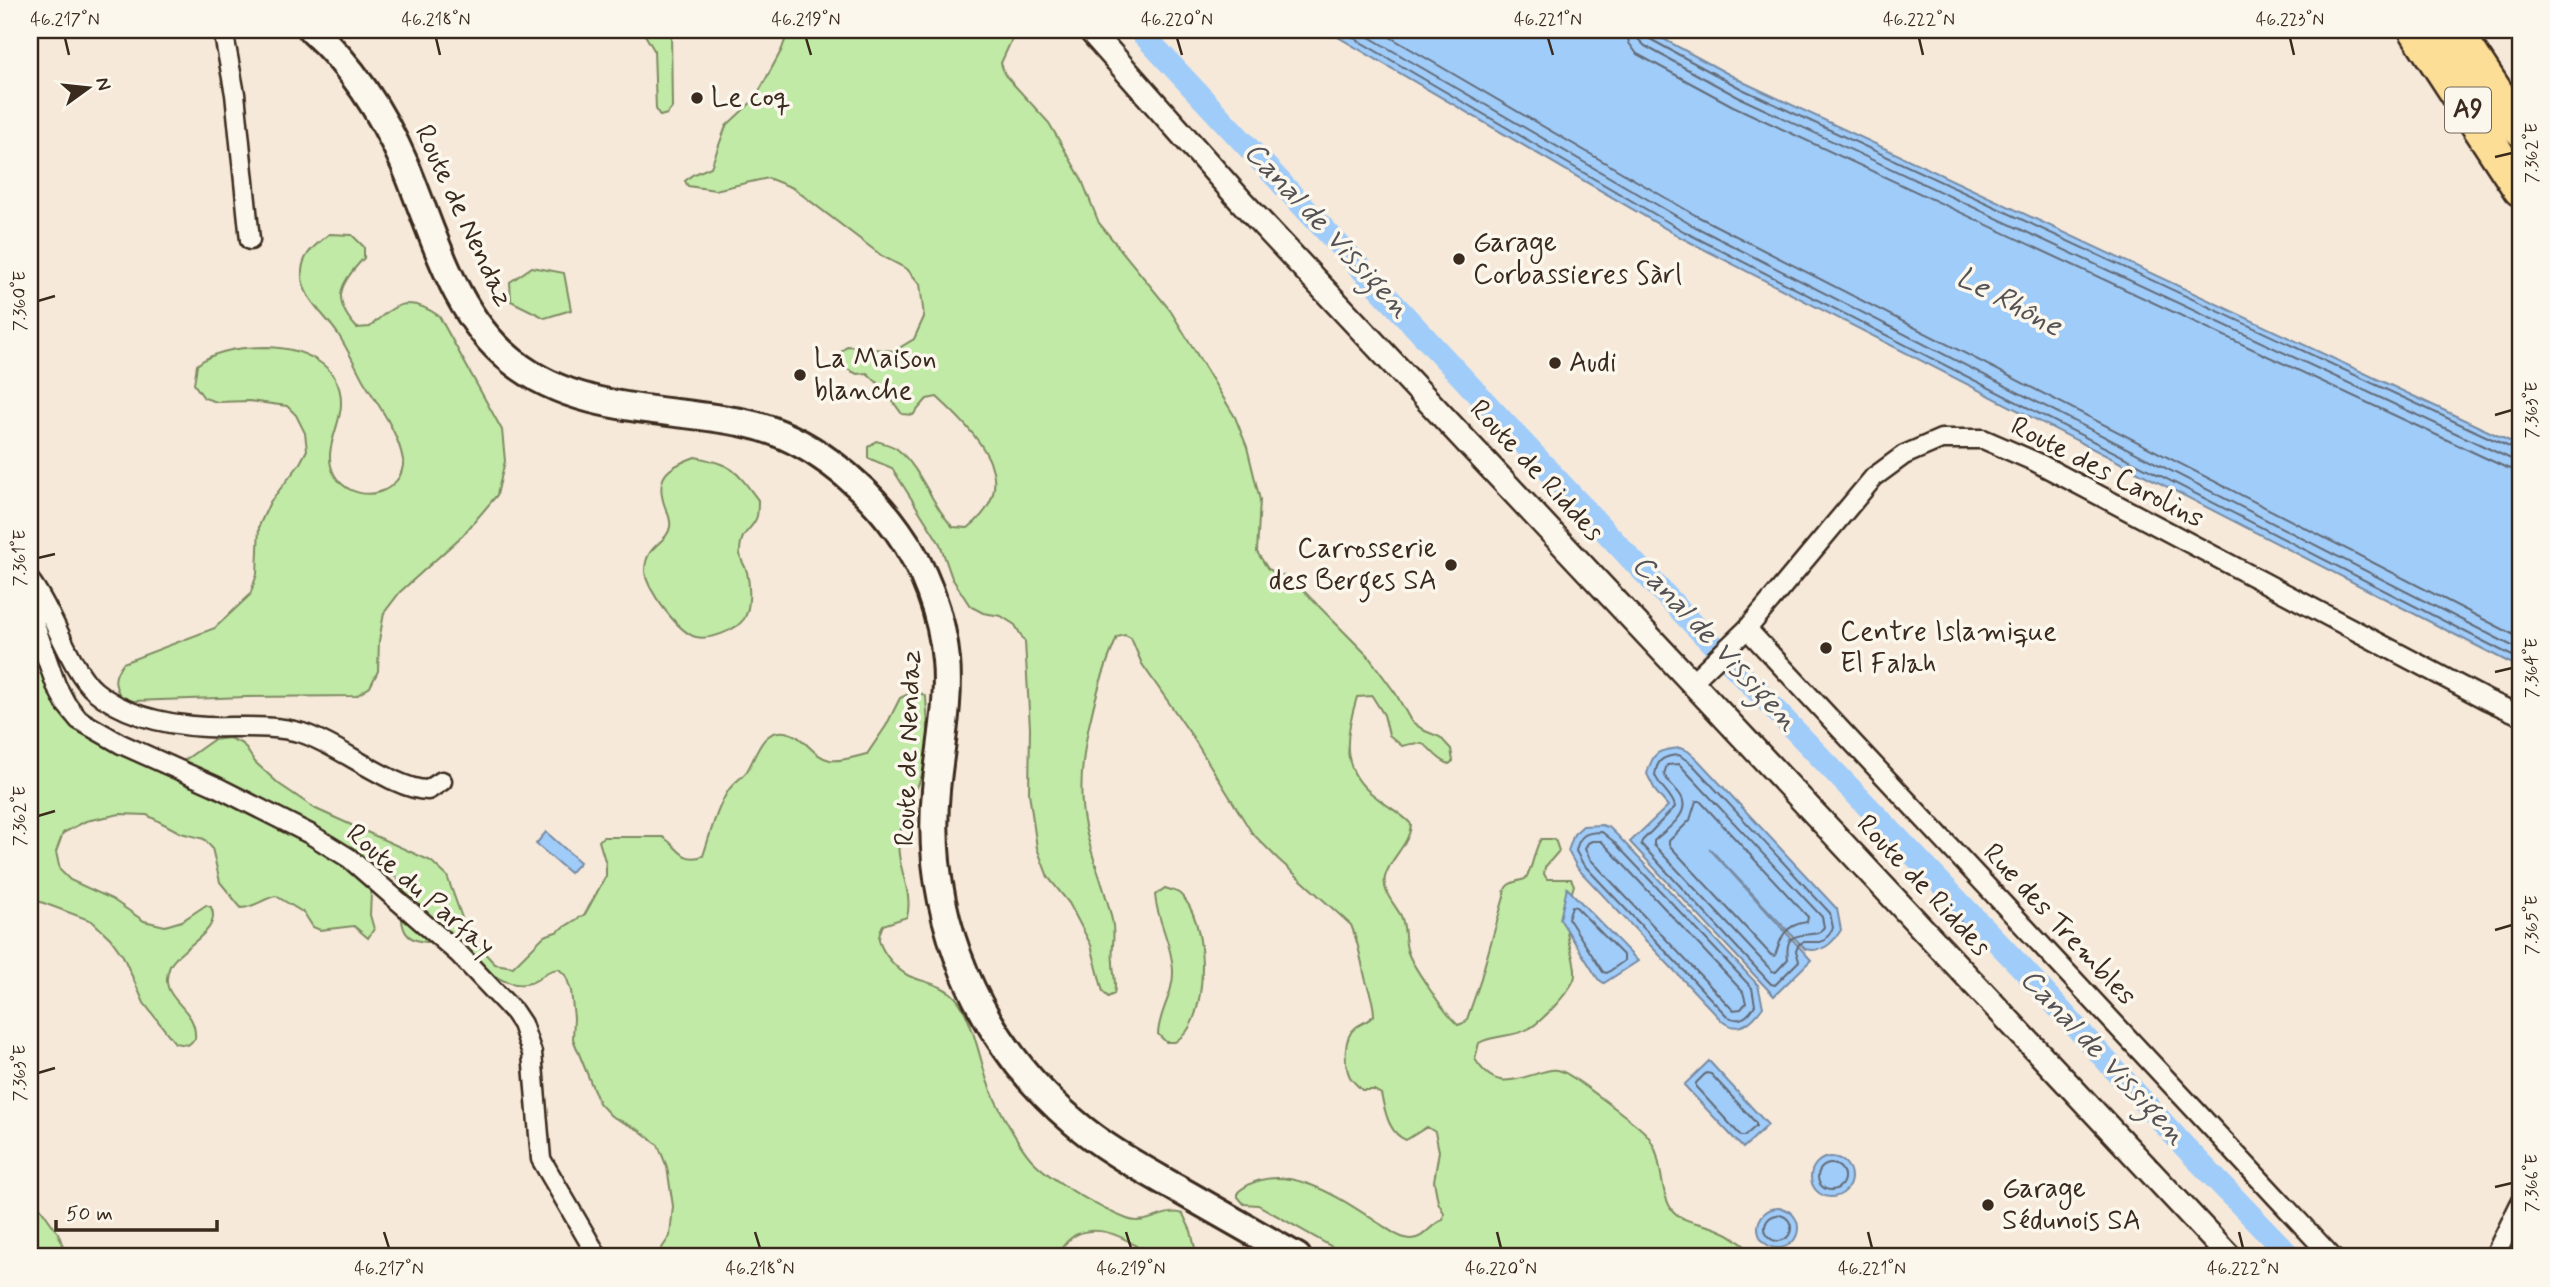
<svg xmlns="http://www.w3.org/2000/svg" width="2550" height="1287" viewBox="0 0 2550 1287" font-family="Mynerve,sans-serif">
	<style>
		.green { fill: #c1eaa6; stroke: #7e8a62; stroke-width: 2 }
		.water { fill: #a0ccfa; stroke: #788ba2; stroke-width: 2 }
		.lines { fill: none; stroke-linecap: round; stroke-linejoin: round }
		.shore { stroke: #636b76; stroke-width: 2 }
		.stream { stroke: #788ba2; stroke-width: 6 }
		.canal { stroke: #a0ccfa; stroke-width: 23 }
		.minor-casing { stroke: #3b2a1e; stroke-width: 23 }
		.tertiary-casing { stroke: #3b2a1e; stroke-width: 28 }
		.secondary-casing { stroke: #3b2a1e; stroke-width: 32 }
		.motorway-casing { stroke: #3b2a1e; stroke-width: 38 }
		.minor { stroke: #fbf7ec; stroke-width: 18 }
		.tertiary { stroke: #fbf7ec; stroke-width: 23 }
		.secondary { stroke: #fbf7ec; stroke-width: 26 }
		.motorway { stroke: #fdde96; stroke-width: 33 }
		.ticks { fill: none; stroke: #3b2a1e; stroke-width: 2.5 }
		.poi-dot { fill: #3b2a1e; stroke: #fbf7ec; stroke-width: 2.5 }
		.labels { text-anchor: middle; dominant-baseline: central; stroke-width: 7; stroke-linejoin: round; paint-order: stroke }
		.shield { fill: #fbf7ec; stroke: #75685c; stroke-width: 2 }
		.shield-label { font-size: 26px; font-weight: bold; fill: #3b2a1e }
		.poi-label { font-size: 28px; fill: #3b2a1e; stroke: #fbf7ec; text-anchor: start }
		.street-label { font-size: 28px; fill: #3b2a1e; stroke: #fbf7ec }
		.water-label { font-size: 30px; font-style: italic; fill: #545255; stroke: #fbf7ec }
		.neatline { fill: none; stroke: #3b2a1e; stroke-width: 2.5 }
		.ticks-label { font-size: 18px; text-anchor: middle; fill: #3b2a1e }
	</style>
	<rect width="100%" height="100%" fill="#f6e9da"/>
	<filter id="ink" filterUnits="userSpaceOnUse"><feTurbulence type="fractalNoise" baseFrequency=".0143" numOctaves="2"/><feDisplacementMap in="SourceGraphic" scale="14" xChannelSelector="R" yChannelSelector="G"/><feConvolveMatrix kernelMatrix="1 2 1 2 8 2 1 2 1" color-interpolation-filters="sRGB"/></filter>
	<g filter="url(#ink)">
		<!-- green -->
		<path class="green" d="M642 30H671L672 108 667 114 660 116 656 109 654 50Z
			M789 30H1013L1012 39 1001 63 1005 75 1049 123 1081 178 1099 223 1170 310 1235 417 1247 447 1260 500 1257 552 1268 569 1293 580 1368 656 1396 694 1411 721 1425 731 1440 737 1451 749 1453 761 1449 764C1425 754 1434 737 1402 746L1389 735 1384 715 1372 696 1357 697C1345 736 1339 771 1376 797 1388 807 1401 813 1411 824 1410 845 1390 857 1385 877 1382 893 1395 904 1401 916 1406 927 1404 938 1407 949 1409 962 1447 1016 1458 1025L1466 1022 1479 985 1504 897C1503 883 1514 882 1525 879 1534 867 1533 851 1541 839H1555L1559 851 1545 867 1544 874 1547 879H1571L1574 885C1569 901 1564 921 1568 938 1570 950 1576 963 1575 975 1575 987 1541 1022 1530 1028 1514 1038 1495 1034 1479 1043L1475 1059C1493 1088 1509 1082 1539 1073 1546 1071 1553 1068 1561 1071 1570 1073 1641 1127 1647 1135 1650 1138 1653 1145 1655 1149 1662 1166 1661 1197 1673 1211 1684 1223 1703 1223 1717 1229 1733 1235 1745 1245 1756 1257H1350L1258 1205 1244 1204 1238 1197V1192C1281 1156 1340 1198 1377 1222 1387 1228 1399 1239 1411 1239 1425 1239 1431 1223 1443 1220L1444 1213 1438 1202 1434 1181 1439 1151 1435 1132 1427 1127 1406 1140C1388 1133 1385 1110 1381 1094L1374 1090H1362C1358 1086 1353 1082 1350 1077 1344 1065 1343 1037 1355 1028 1361 1023 1368 1022 1374 1015 1374 1003 1370 993 1366 981 1361 962 1359 943 1351 925L1278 859 1252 833 1192 736 1142 664 1131 638 1125 635 1117 637C1095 689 1074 766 1084 821 1090 855 1105 886 1112 920 1116 936 1111 947 1113 962 1113 973 1117 983 1114 994L1108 997 1103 992 1091 945 1069 903 1048 877 1037 848 1029 793 1030 728 1025 642 1015 625 1001 616 983 613 970 606 952 578 940 544 892 468 868 458V447L876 441C883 443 892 445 897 449 922 469 931 505 953 527L968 528C1026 483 976 433 937 397L927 399 913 415 902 414 883 388 867 373 857 374 845 368 841 352 847 346 894 351 914 339 924 317 920 284 907 269 882 256 793 188 768 178 715 190 688 186 685 181 692 175 711 167 726 126 755 99 781 51Z
			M329 234 352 235 364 247V258C339 284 331 300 357 328L370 327C394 303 409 295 439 316L502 430 505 461 497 495 463 535 400 592 384 613 379 641 378 671 370 687 356 696 246 697 133 701 121 697C113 684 113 676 123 663L215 628 250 595 257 574 259 526 270 502 299 465 307 450 305 433 296 415 287 406 249 401 217 402 204 398 194 384 197 365C214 350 245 347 267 347 301 348 342 363 341 404 341 424 326 445 331 466 338 495 378 504 397 480 401 476 404 465 403 460 398 431 378 405 363 380 355 365 347 348 338 334 325 314 300 297 302 271 303 253 316 245 329 234Z
			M532 267 564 273 571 310 545 318 511 301 510 282Z
			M695 457C732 464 736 470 758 500 758 505 758 511 757 516 753 531 740 529 740 553 740 560 745 565 747 572 750 585 751 608 744 619 735 631 710 640 696 637 679 633 645 588 645 571 645 544 667 544 670 527 671 521 668 512 665 507 654 476 668 467 695 457Z
			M30 628 81 706 147 766 160 773 168 772 213 740 229 738 243 744 255 762 279 784 316 809 431 861 447 876 466 929 476 944 495 964 513 967 544 936 556 932 585 914 606 876V864L599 841 603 837H663C679 847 681 863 703 856 710 835 716 810 728 791 733 783 742 778 747 771 756 757 762 728 785 732 805 735 811 756 830 760 841 762 857 756 867 754L886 726 900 698 917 690 926 697C927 717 930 737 927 757 923 783 903 810 899 838 895 866 914 890 907 917L883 925C881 929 879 935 879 940 882 953 897 970 909 976 926 983 943 984 956 998 970 1013 980 1057 986 1077 992 1097 1020 1150 1036 1164 1056 1183 1101 1209 1127 1219 1146 1227 1166 1207 1183 1214L1191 1231 1197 1257H1149C1123 1231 1076 1214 1057 1257H656L670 1236 673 1206 667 1167 658 1145 639 1130 611 1116 599 1103 573 1039 574 1018 571 991 566 976 559 969C542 971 542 980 530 983 501 992 471 956 451 940 399 948 399 931 403 886L389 868 373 855 366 857 361 863 371 893 370 915 374 929 368 938 354 926 320 930 313 927 304 913 276 896C262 899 256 907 241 908L220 882 212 848 204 839 181 833 147 815 120 814 86 821 63 833 56 852 60 870 70 880 112 899 144 921 165 926 182 921 206 905 211 907C223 932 179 947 170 966 155 1001 198 1004 195 1039L188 1045 175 1043 144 1003 123 956 110 938 92 921 30 898Z
			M1165 888C1170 890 1177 891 1180 894 1208 919 1208 1002 1187 1031 1184 1035 1179 1039 1175 1042H1166L1158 1034C1159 1011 1174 994 1173 970 1172 943 1157 921 1155 895Z
			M30 1193 58 1233 67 1257H30Z"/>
		<!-- water -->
		<path class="water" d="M1326 30H1647L1745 83 2520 446V668L1682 238Z
			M1680 748 1688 751 1697 759 1837 909 1841 930C1832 944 1823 953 1805 949L1709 848 1811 960 1774 996 1630 842 1668 806 1656 792 1647 774C1653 752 1657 750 1680 748Z
			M1602 825 1610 828 1618 836 1758 985 1763 1007C1753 1021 1739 1035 1722 1021L1578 869 1568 851 1574 834 1583 826Z
			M546 832 580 862 570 873 536 844Z
			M1567 888 1638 961 1604 983 1598 979 1560 919Z
			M1709 1061 1768 1125 1743 1148 1684 1085Z
			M1811 1177a20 20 0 1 1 40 0a20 20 0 1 1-40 0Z
			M1758 1228a20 20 0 1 1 40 0a20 20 0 1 1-40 0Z"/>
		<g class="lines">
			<!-- shore -->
			<path class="shore" d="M1340 30 1685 232 2520 660
				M1357 30 1690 224 2520 650
				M1378 30 1695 215 2520 638
				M1626 30 1629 43 1637 54 1733 106 2507 468 2520 471
				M1637 30 1638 39 1645 46 1738 97 2511 459 2520 460
				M1646 30 1650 39 1742 89 2520 452
				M1679 755 1692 764 1830 913 1833 928 1825 940 1820 942H1804L1799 944 1796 951 1799 961 1775 985 1771 984 1641 844 1642 841 1675 807C1673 795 1659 787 1655 775 1657 759 1664 756 1679 755Z
				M1679 764 1822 917 1824 927 1819 933C1800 937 1784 930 1788 959L1776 972 1772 971 1654 845V841C1665 830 1692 814 1681 796 1676 788 1668 783 1664 774L1667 765Z
				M1696 801H1700L1808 917 1807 922C1784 925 1781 937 1775 956L1771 955 1669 845V841L1690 820Z
				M1602 832 1613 841 1752 988 1755 1005C1749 1016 1740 1024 1727 1016L1583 864 1576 851C1579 835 1586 832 1602 832Z
				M1592 841H1601L1607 847 1743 992 1746 1003 1741 1009 1733 1010 1590 859 1585 849 1588 843Z
				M1572 906 1576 907 1624 956V961L1607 973 1603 972 1568 918Z
				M1706 1073 1711 1074 1756 1123V1126L1745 1136H1741L1696 1087V1083Z
				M1818 1177a13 13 0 1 1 26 0a13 13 0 1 1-26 0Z
				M1765 1228a13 13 0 1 1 26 0a13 13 0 1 1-26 0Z"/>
			<!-- stream -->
			<path class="stream" d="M1961 936 1964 908"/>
			<!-- canal -->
			<path class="canal" d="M1139 30 1631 559 2024 970 2184 1146 2291 1257"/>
			<defs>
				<path id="minor" d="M223 30 235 94 250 240
					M30 581C53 610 70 670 95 691 125 716 168 725 206 727 238 728 271 724 302 733 338 744 396 791 428 790L442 781
					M30 611 56 685 66 704 79 720 121 744 215 786 310 834 349 858 459 954 514 1012 522 1024 532 1053 541 1159 598 1257
					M1747 629 2332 1257
					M1692 682 1747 629 1874 477 1904 455 1941 439H1983L2036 462 2487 700 2520 715
					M2494 1257 2520 1204"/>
				<path id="tertiary" d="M1090 30 1242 202 2230 1257"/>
				<path id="secondary" d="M312 30C353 67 383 114 405 165 433 231 453 315 512 361 578 414 666 407 745 423 805 435 863 482 898 531 924 567 942 615 946 660 950 702 940 747 936 790 924 916 978 1041 1074 1122 1105 1149 1141 1168 1176 1188 1216 1211 1257 1234 1297 1257"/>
				<path id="motorway" d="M2416 30 2520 189
					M2455 30 2520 129"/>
			</defs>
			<!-- minor casing -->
			<use href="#minor" class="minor-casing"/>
			<!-- tertiary casing -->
			<use href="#tertiary" class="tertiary-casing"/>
			<!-- secondary casing -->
			<use href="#secondary" class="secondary-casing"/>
			<!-- motorway casing -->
			<use href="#motorway" class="motorway-casing"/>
			<!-- minor -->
			<use href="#minor" class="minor"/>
			<!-- tertiary -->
			<use href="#tertiary" class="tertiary"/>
			<!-- secondary -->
			<use href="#secondary" class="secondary"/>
			<!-- motorway -->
			<use href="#motorway" class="motorway"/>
		</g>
	</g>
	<!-- ticks -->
	<path class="ticks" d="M65 38 69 55M436 38 440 55M806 38 811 55M1177 38 1182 55M1548 38 1553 55M1919 38 1923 55M2290 38 2294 55M2495 157 2512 153M38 301 55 296M2495 415 2512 410M38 558 55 554M2495 672 2512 668M38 816 55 811M2495 930 2512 925M38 1073 55 1068M2495 1187 2512 1183M384 1232 389 1248M755 1232 760 1248M1126 1232 1131 1248M1497 1232 1501 1248M1868 1232 1872 1248M2239 1232 2243 1248"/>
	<!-- markers -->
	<g class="poi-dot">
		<circle cx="697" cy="98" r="7"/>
		<circle cx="1459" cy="259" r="7"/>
		<circle cx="1555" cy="363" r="7"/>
		<circle cx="800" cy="375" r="7"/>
		<circle cx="1451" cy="565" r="7"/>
		<circle cx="1826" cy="648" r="7"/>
		<circle cx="1988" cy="1205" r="7"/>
	</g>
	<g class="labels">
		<!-- shield labels -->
		<rect class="shield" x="2445" y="87.5" width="46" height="45" rx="5"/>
		<g class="shield-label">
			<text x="2468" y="110">A9</text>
		</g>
		<!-- poi labels -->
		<g class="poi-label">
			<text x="711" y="98">Le coq</text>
			<text x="1473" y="243">Garage<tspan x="1473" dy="32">Corbassieres Sàrl</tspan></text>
			<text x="814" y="359">La Maison<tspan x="814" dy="32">blanche</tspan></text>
			<text x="1569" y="363">Audi</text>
			<text x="1437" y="549" text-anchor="end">Carrosserie<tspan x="1437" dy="32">des Berges SA</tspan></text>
			<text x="1840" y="632">Centre Islamique<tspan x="1840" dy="32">El Falah</tspan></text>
			<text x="2002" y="1189">Garage<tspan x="2002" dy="32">Sédunois SA</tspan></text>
		</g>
		<!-- street labels -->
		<g class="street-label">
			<text transform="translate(463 216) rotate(65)">Route de Nendaz</text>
			<text transform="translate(1536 471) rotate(47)">Route de Riddes</text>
			<text transform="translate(2107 473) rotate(27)">Route des Carolins</text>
			<text transform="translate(909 748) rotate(-88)">Route de Nendaz</text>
			<text transform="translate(1923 886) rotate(47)">Route de Riddes</text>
			<text transform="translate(420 891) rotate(41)">Route du Parfay</text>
			<text transform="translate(2059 925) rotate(47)">Rue des Trembles</text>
		</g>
		<!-- water labels -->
		<g class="water-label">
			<text transform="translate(1327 230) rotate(47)">Canal de Vissigen</text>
			<text transform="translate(2009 302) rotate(28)">Le Rhône</text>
			<text transform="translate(1715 643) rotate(47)">Canal de Vissigen</text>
			<text transform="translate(2103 1057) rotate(47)">Canal de Vissigen</text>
		</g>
	</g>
	<!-- margin -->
	<rect width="2550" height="1287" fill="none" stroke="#fbf7ec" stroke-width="77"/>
	<!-- north arrow -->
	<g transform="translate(88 88) rotate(75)" stroke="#fbf7ec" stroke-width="5" paint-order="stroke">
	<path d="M0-5L12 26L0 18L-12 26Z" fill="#3b2a1e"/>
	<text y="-10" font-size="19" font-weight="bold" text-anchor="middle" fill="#3b2a1e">N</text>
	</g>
	<!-- scale -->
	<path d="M56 1220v10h161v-10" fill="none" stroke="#3b2a1e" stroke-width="3.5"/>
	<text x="66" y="1220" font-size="21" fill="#3b2a1e" stroke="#fbf7ec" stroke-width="5" paint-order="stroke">50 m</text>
	<rect x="38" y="38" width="2474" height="1210" class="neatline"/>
	<g class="ticks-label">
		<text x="65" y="25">46.217°N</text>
		<text x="436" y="25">46.218°N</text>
		<text x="806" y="25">46.219°N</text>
		<text x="1177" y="25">46.220°N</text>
		<text x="1548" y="25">46.221°N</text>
		<text x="1919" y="25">46.222°N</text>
		<text x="2290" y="25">46.223°N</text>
		<text transform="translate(2531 153) rotate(-90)" y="6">7.362°E</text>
		<text transform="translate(19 301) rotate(-90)" y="6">7.360°E</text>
		<text transform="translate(2531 410) rotate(-90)" y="6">7.363°E</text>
		<text transform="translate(19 558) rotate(-90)" y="6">7.361°E</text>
		<text transform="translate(2531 668) rotate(-90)" y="6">7.364°E</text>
		<text transform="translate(19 816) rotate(-90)" y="6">7.362°E</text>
		<text transform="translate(2531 925) rotate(-90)" y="6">7.365°E</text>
		<text transform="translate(19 1073) rotate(-90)" y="6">7.363°E</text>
		<text transform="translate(2531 1183) rotate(-90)" y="6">7.366°E</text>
		<text x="389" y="1274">46.217°N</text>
		<text x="760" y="1274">46.218°N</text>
		<text x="1131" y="1274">46.219°N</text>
		<text x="1501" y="1274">46.220°N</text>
		<text x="1872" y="1274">46.221°N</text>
		<text x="2243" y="1274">46.222°N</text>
	</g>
</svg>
